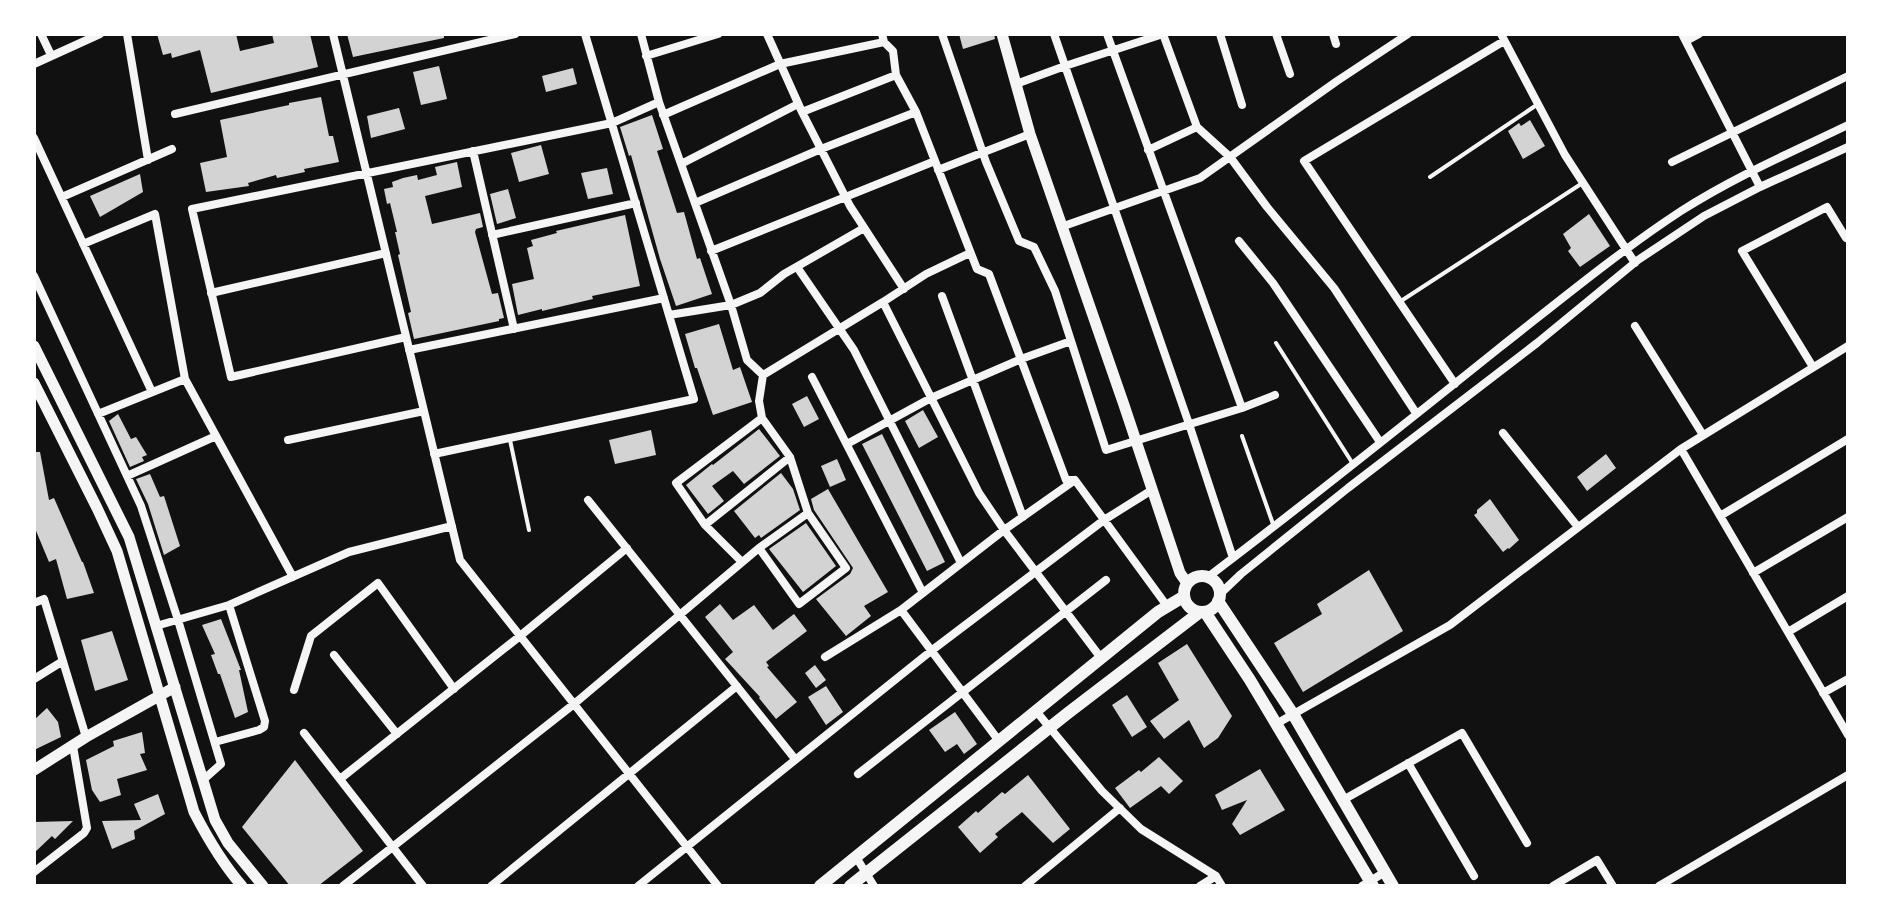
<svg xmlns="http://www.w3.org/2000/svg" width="1882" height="920" viewBox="0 0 1882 920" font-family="'Golos Text',sans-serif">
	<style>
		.building { fill: #d3d3d3 }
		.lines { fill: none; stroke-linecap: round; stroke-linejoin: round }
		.service { stroke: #f5f5f5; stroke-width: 4 }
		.minor { stroke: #f5f5f5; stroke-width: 8 }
		.tertiary { stroke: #f5f5f5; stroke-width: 11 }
		.secondary { stroke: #f5f5f5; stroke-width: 12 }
	</style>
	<rect width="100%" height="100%" fill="#111"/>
	<!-- building -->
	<path class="building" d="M157 34H236L240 51 274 43 272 34H310L318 67 211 93 200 50 172 58 171 53 163 55Z
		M347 34H444V38L353 57Z
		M959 34H994L995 39 963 49Z
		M439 66 447 99 421 105 413 72Z
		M573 68 577 84 546 92 542 76Z
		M321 97 329 136H333L339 162 304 169 305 172 277 178 276 175 248 183 249 186 206 192 200 163 227 157 220 120 289 105V103Z
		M399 108 405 129 371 138 367 116Z
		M652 115 663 149 657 151 677 213 684 212 697 259 700 258 712 294 676 306 660 259 631 155 629 156 620 127Z
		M1530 120 1545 146 1523 159 1508 131 1519 123 1521 126Z
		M541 145 549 174 519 182 511 153Z
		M457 162 462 187 425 196 432 224 480 213 483 227 476 229 475 232 492 294 498 293 504 318 499 319V321L414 339 408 313 411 312 398 255 400 254 395 232H397L390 203 387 204 384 189 393 187 392 182 403 178 417 175 418 180 437 175 435 167Z
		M607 168 613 194 588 199 581 173Z
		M140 174 143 192 100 217 90 196Z
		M508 189 516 218 497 224 490 194Z
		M1589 214 1610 246 1580 267 1568 251 1571 248 1563 234Z
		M625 215 640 286 592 296 593 299 542 311V309L518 315 512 284 534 279 527 248 533 246 531 240 557 233 556 231Z
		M719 324 733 370 740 367 752 402 713 415 697 368H695L685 334Z
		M807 396 819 419 804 427 792 404Z
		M923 410 938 437 919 448 905 421Z
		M118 414 131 439 136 437 147 455 142 457 144 461 130 467 109 421Z
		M759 429 780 456 744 484 733 471 712 486 724 501 708 514 686 485 712 464 713 465Z
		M651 430 656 455 615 464 609 440Z
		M882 434 945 562 927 571 862 444Z
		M34 452H40L49 500 54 498 82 562H83L94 593 67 599 56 559 49 562 34 526Z
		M1606 454 1616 468 1587 491 1577 477Z
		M837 459 846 480 830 487 821 466Z
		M781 473 793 489 800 510 761 538 759 535 755 538 734 511Z
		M150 474 160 497 164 496 180 546 164 555 148 504 136 479Z
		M828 489 888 592 864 606 871 616 846 636 816 599 850 574 853 568 814 510 811 499Z
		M1490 499 1519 540 1509 549 1508 548 1503 552 1474 515 1477 513V510Z
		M806 523 836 566 803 592 769 549Z
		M1369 570 1403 631 1303 692 1274 643 1322 614 1317 604Z
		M720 604 733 620 754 605 773 630 794 614 807 631 766 662 769 666 767 667 797 702 776 719 759 698 760 697 725 659 733 652 705 617Z
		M221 619 241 670H239L248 712 235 718 220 674H218L211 655 215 654 202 625Z
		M112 631 128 680 95 691 81 640Z
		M1187 644 1232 716 1218 738 1204 748 1189 720 1164 739 1150 721 1179 700 1158 663Z
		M815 665 826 680 816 688 805 673Z
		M826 686 843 712 826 725 808 697Z
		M1127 695 1147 727 1132 737 1112 705Z
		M47 708 58 722 61 737 34 750V720Z
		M955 712 977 744 964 754 957 744 945 752 929 730Z
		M142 732 145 753 140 754 147 770 117 779 121 795 100 802 92 790 86 760 114 746 113 741Z
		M1159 757 1183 781 1169 794 1161 786 1130 808 1115 788 1139 770 1141 772Z
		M295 760 363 851 318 886H290L242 827Z
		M1260 769 1285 810 1240 835 1232 824 1247 800 1222 810 1215 795Z
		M1028 775 1070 829 1053 843 1022 812 995 834 998 837 980 853 958 827 976 811 978 813 1002 792 1005 794Z
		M158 794 165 814 134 831 135 839 112 849 102 821 141 820 134 804Z
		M73 821 55 839 52 836 34 853V822Z"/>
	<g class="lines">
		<!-- service -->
		<path class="service" d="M1430 177 1538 104
			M1401 301 1581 184
			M1276 343 1353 464
			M1242 436 1273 524
			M510 440 529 530"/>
		<!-- minor -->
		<path class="minor" d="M41 34 51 55
			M127 34 148 160
			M333 34 460 560 718 886
			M641 34 659 102
			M767 34 802 112 850 206 904 289
			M882 34 884 42 893 51 896 75 916 112 977 269 989 274 1066 480H1075L1167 606
			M942 34 986 162 1019 241 1034 247 1055 291 1106 450 1242 408
			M1054 34 1189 424 1233 558
			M1107 34 1242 408 1275 395
			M1220 34 1242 105
			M1276 34 1290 74
			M1333 34 1336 44
			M1501 34 1565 155 1635 263
			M1682 34 1760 187
			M1686 41 1699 34
			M646 56 718 34
			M34 64 100 34
			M1016 84 1065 66 1163 34 1197 127 1230 157 1267 207 1334 288 1416 413
			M802 112 896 75
			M175 114 515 34
			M663 115 780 64 884 42
			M34 138 152 392
			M1148 150 1197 127
			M473 151 514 329
			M1672 162 1848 76
			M681 164 798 104
			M938 170 1030 134
			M62 197 172 149
			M695 203 821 149 916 112
			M1061 227 1200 178 1337 81 1408 34
			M492 235 636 203
			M1239 241 1273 283 1380 442
			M83 244 155 214 185 379 293 577
			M711 251 935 161
			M797 267 854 350 961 563
			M34 276 141 506 178 620 221 764 203 780
			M211 293 386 253
			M942 296 1023 517
			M883 302 979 493 1004 530 1101 658
			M669 315 731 305 760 293 784 274 864 228
			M1635 326 1703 435
			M406 337 231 377 192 209 612 123 659 102 731 305 747 360 763 375 883 302 926 274 970 253
			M409 350 664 298
			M1813 367 1742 251 1827 207 1846 238 1848 236
			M812 377 923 593
			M1455 384 1304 161 1504 41
			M98 414 185 379
			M1503 433 1578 527
			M288 440 424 411
			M847 444 931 398 1021 359 1071 341
			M1681 449 1848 735
			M434 454 694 399 585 34
			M127 476 216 436
			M588 500 795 759
			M1720 516 1848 439
			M705 525 790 457
			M759 548 799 604 846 568 808 513 790 457 762 418 759 401 763 375
			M742 562 705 525 676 483 762 418
			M1753 573 1848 517
			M1208 577C1306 503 1402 426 1498 349 1558 302 1617 253 1681 211 1734 177 1792 152 1848 125
			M1220 594 1241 574 1348 488 1537 343 1638 260 1704 216 1760 187 1848 147
			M34 603 44 599 86 737
			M901 610 999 741
			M156 626 229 605 349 552 452 526
			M1788 632 1848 596
			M334 655 397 734
			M825 657 901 610 1004 530 1075 480
			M34 679 63 661
			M294 690 311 636 378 583 454 689
			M1823 693 1848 679
			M1036 711 1102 791 1141 829 1216 876 1222 886
			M1276 724 1450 625 1681 449 1848 346
			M304 733 423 886
			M215 742 259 730 264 727 265 721 229 605
			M1408 763 1474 876
			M858 774 1106 580
			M340 779 520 636 627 548
			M1343 800 1462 733 1527 843
			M856 857 874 886
			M34 872 84 833 87 828 73 746
			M343 886 574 704 759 548 808 513
			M491 886 737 686
			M638 886 931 651 1104 520 1152 490
			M1025 886 1120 808
			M1200 886 1216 876
			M1362 886 1385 872
			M1553 886 1597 860 1613 886
			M1659 886 1848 775"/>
		<!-- tertiary -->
		<path class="tertiary" d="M1002 34 1030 134 1124 405 1180 573 1187 583
			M34 346 129 537 215 820 228 843 263 886
			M34 383 97 508 117 551 194 812C208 839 222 863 242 886
			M34 770 86 737 175 687"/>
		<!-- secondary -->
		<path class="secondary" d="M1184 594a18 18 0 1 1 36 0a18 18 0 1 1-36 0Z
			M1218 601 1293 714 1393 886
			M1205 612 1250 680 1373 886
			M820 886 1158 612 1183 597
			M850 886 1068 713 1200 612"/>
	</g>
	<!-- border -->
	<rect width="1882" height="920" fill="none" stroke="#ffffff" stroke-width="72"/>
</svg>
